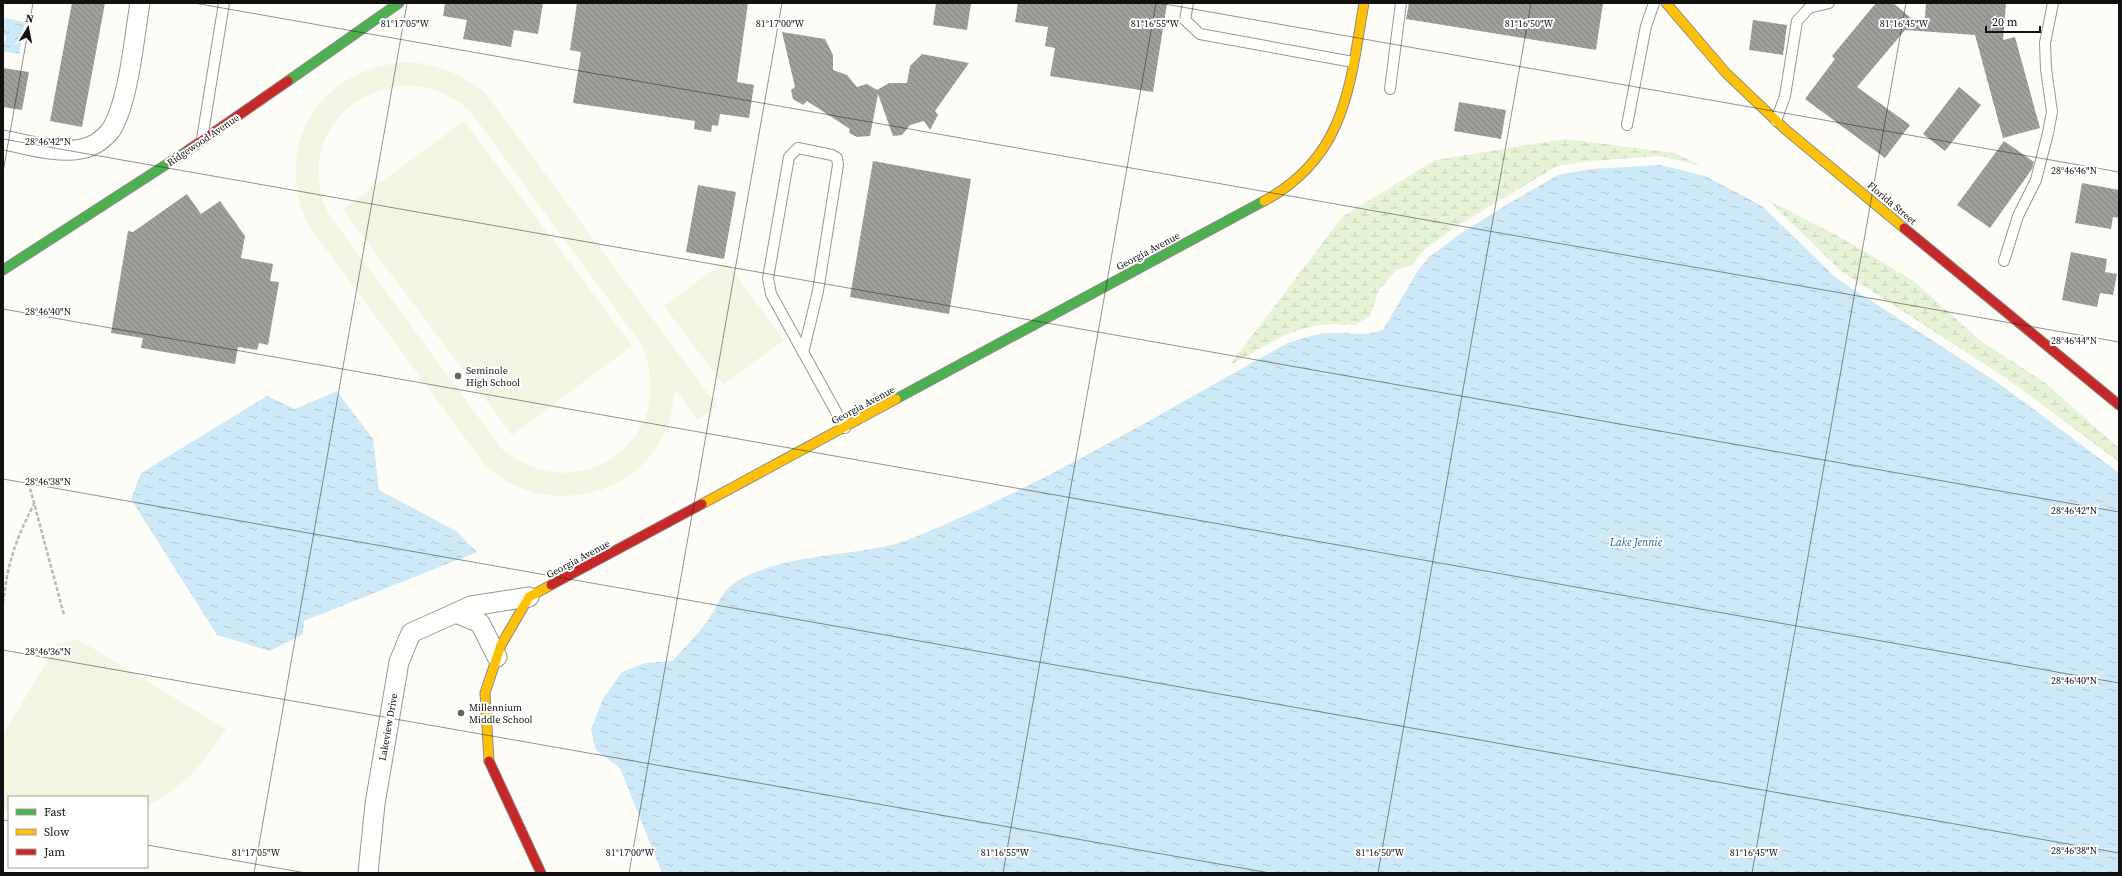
<svg xmlns="http://www.w3.org/2000/svg" width="2122" height="876" viewBox="0 0 2122 876" font-family="'Source Serif 4',serif">
	<style>
		.wetland { fill: url(#wetland-marsh) }
		.pitch { fill: #f0f6e1; fill-rule: evenodd }
		.water { fill: url(#water-ripples) }
		.building { fill: url(#building-back-hatch) }
		.lines { fill: none; stroke-linecap: round; stroke-linejoin: round }
		.lane-casing { stroke: #979795; stroke-width: 12 }
		.street-casing { stroke: #979795; stroke-width: 21 }
		.fast-casing { stroke: #8e8d8b; stroke-width: 11 }
		.slow-casing { stroke: #8e8d8b; stroke-width: 11 }
		.jam-casing { stroke: #8e8d8b; stroke-width: 11 }
		.path { stroke: #b9b9b8; stroke-width: 2.5; stroke-dasharray: 4 2; stroke-linecap: butt }
		.lane { stroke: #fffffe; stroke-width: 10 }
		.street { stroke: #fffffe; stroke-width: 19 }
		.fast { stroke: #4caf50; stroke-width: 9 }
		.slow { stroke: #ffc107; stroke-width: 9 }
		.jam { stroke: #c62828; stroke-width: 9 }
		.ticks { fill: none; stroke: #111; stroke-width: 1; stroke-opacity: 0.45 }
		.poi-dot { fill: #646362; stroke: #fff; stroke-width: 1.5 }
		.labels { text-anchor: middle; dominant-baseline: central; stroke-width: 4; stroke-linejoin: round; paint-order: stroke }
		.street-label { font-size: 10px; fill: #111; stroke: #fff }
		.poi-label { font-size: 10px; fill: #111; stroke: #fff; text-anchor: start }
		.water-label { font-size: 11px; font-style: italic; fill: #1768a6; stroke: #fff }
		.ticks-label { font-size: 10px; text-anchor: middle; fill: #111; stroke: #fff; stroke-width: 4; stroke-linejoin: round; paint-order: stroke }
	</style>
	<defs>
		<pattern id="wetland-marsh" width="20" height="14" patternUnits="userSpaceOnUse"><rect width="20" height="14" fill="#e7f3d7"/><path d="M1 5h8M5 5V1M11 12h8M15 12V8" fill="none" stroke="#c5cfb8"/></pattern>
		<pattern id="water-ripples" width="26" height="14" patternUnits="userSpaceOnUse"><rect width="26" height="14" fill="#cde8f7"/><path d="M2 4q2-2 4 0t4 0M15 11q2-2 4 0t4 0" fill="none" stroke="#afc6d3"/></pattern>
		<pattern id="building-back-hatch" width="6" height="6" patternUnits="userSpaceOnUse"><rect width="6" height="6" fill="#a19f9c"/><path d="M-1 5l2 2M0 0l6 6M5-1l2 2" fill="none" stroke="#82807e"/></pattern>
	</defs>
	<rect width="100%" height="100%" fill="#fdfcf7"/>
	<!-- wetland -->
	<path class="wetland" d="M1565 139 1675 153 1701 166 1661 156 1591 161 1557 166 1457 226 1425 249 1411 266 1397 269 1379 290 1370 316 1355 325 1327 324 1309 327 1285 335 1230 365 1342 217 1435 160Z
		M1742 186 1849 242 1915 282 1978 339 2044 382 2119 448V462L2006 378 1841 271 1767 199Z"/>
	<!-- pitch -->
	<path class="pitch" d="M407 62C438 64 462 74 486 94L717 406 698 420 675 389C673 405 671 421 663 436 636 491 568 510 514 485 503 480 493 472 484 464L307 223C273 143 320 68 407 62ZM407 85C431 87 451 94 470 111L642 345C681 440 578 513 501 448L328 213C300 149 338 91 407 85Z
		M464 121 632 346 512 435 343 210Z
		M725 261 784 340 723 385 664 306Z
		M79 640 226 729C203 764 186 786 147 806V797H9V811L3 809V735L58 643Z"/>
	<!-- water -->
	<path class="water" d="M3 18 25 22 19 54 3 51 6 36 3 35Z
		M1661 165 1705 176 1762 206 1836 278 2001 385 2119 473V873H662L620 768 596 750 591 730 603 699 622 672 645 663 673 661C683 648 696 637 706 623 716 609 721 591 737 581 786 554 840 557 892 545 908 541 924 533 939 527 1059 476 1173 406 1288 343 1301 339 1314 334 1327 333 1347 332 1364 337 1383 330L1417 272 1429 257 1460 234 1511 202 1558 175 1591 169Z
		M337 391 373 439 379 490 456 531 477 552 304 621 303 634 270 651 217 635 131 499 141 473 267 396 295 409Z"/>
	<!-- building -->
	<path class="building" d="M72 3H105L82 127 50 121Z
		M445 3H543L538 34 514 30 511 47 463 39 467 20 443 16Z
		M577 3H748L737 82 754 85 749 118 720 114 718 126 712 125 711 132 694 129 695 121 573 103 581 52 570 50Z
		M936 3H971L967 30 933 25Z
		M1018 3H1167L1153 92 1050 76 1055 48 1045 46 1048 27 1015 22Z
		M1409 3H1603L1596 50 1406 19Z
		M1876 3H1893L1924 29 1926 3H2006L2003 40 2015 37 2040 128 2003 138 1975 35 1905 30 1857 87 1910 125 1885 158 1805 99 1835 59 1832 56Z
		M1753 20 1787 25 1783 55 1749 50Z
		M782 32 825 39 833 55V70L847 75 857 87 867 84 877 90 889 83H907L910 66 922 54 969 63 935 111 938 115 930 130 924 121 910 125 902 135 893 136 878 94 870 136 857 137 849 133 850 129 807 101 803 105 793 99 791 90 795 87Z
		M3 68 29 72 22 110 3 107Z
		M1959 87 1981 105 1945 151 1923 134Z
		M1459 102 1506 110 1501 139 1454 131Z
		M2004 141 2034 162 2032 169 1990 228 1957 205Z
		M873 161 971 179 949 314 850 297Z
		M2082 183 2119 190V218L2113 217 2111 229 2075 223Z
		M698 185 736 192 724 259 686 252Z
		M187 194 201 214 220 201 245 236 241 258 273 264 270 281 279 282 268 345 259 343 257 350 238 347 235 364 141 348 143 338 111 333 128 231 133 232Z
		M2071 252 2107 259 2105 272 2117 274 2113 295 2100 293 2097 307 2062 300Z"/>
	<g class="lines">
		<defs>
			<path id="lane" d="M1188 3 1185 20 1200 34 1353 62
				M1390 89 1401 3
				M1776 121 1785 96 1797 21 1809 8 1829 3
				M1627 125 1646 26 1654 3
				M202 139 224 3
				M2004 261 2018 216 2036 180 2048 133 2052 112 2046 69 2045 43 2053 3
				M803 353 818 291 838 165 837 158 832 155 798 148 789 157 768 278 771 294 845 428"/>
			<path id="street" d="M3 140C27 144 56 154 81 149 93 147 104 139 111 130 129 101 134 38 140 3
				M456 613 480 623 497 657
				M368 873 375 804 399 662 411 633 471 606 529 597"/>
			<path id="fast" d="M288 81 399 3
				M3 270 187 151
				M896 399 1264 201"/>
			<path id="slow" d="M1666 3 1726 73 1786 130 1904 228
				M1264 201C1346 157 1350 85 1364 3
				M702 504 896 399
				M489 761 485 693 501 645 529 597 551 585"/>
			<path id="jam" d="M187 151 288 81
				M1904 228 2119 405
				M551 585 702 504
				M489 761 541 873"/>
		</defs>
		<!-- lane casing -->
		<use href="#lane" class="lane-casing"/>
		<!-- street casing -->
		<use href="#street" class="street-casing"/>
		<!-- fast casing -->
		<use href="#fast" class="fast-casing"/>
		<!-- slow casing -->
		<use href="#slow" class="slow-casing"/>
		<!-- jam casing -->
		<use href="#jam" class="jam-casing"/>
		<!-- path -->
		<path class="path" d="M27 477 64 615
			M3 603C8 562 15 541 34 504"/>
		<!-- lane -->
		<use href="#lane" class="lane"/>
		<!-- street -->
		<use href="#street" class="street"/>
		<!-- fast -->
		<use href="#fast" class="fast"/>
		<!-- slow -->
		<use href="#slow" class="slow"/>
		<!-- jam -->
		<use href="#jam" class="jam"/>
	</g>
	<!-- ticks -->
	<path class="ticks" d="M194 3 2119 342M1159 3 2119 172M3 139 2119 512M3 172 33 3M3 309 2119 683M3 479 2119 853M3 650 1270 873M3 820 9 821M147 845 306 873M254 873 407 3M629 873 782 3M1003 873 1156 3M1378 873 1531 3M1752 873 1906 3"/>
	<!-- markers -->
	<g class="poi-dot">
		<circle cx="458" cy="376" r="4"/>
		<circle cx="461" cy="713" r="4"/>
	</g>
	<g class="labels">
		<!-- street labels -->
		<g class="street-label">
			<text transform="translate(203 140) rotate(-34)">Ridgewood Avenue</text>
			<text transform="translate(1892 203) rotate(40)">Florida Street</text>
			<text transform="translate(1148 251) rotate(-28)">Georgia Avenue</text>
			<text transform="translate(863 405) rotate(-28)">Georgia Avenue</text>
			<text transform="translate(578 559) rotate(-28)">Georgia Avenue</text>
			<text transform="translate(388 727) rotate(-80)">Lakeview Drive</text>
		</g>
		<!-- poi labels -->
		<g class="poi-label">
			<text x="466" y="370">Seminole<tspan x="466" dy="12">High School</tspan></text>
			<text x="469" y="707">Millennium<tspan x="469" dy="12">Middle School</tspan></text>
		</g>
		<!-- water labels -->
		<g class="water-label">
			<text x="1636" y="542">Lake Jennie</text>
		</g>
	</g>
	<g class="ticks-label">
		<text x="405" y="27">81°17'05"W</text>
		<text x="780" y="27">81°17'00"W</text>
		<text x="1155" y="27">81°16'55"W</text>
		<text x="1529" y="27">81°16'50"W</text>
		<text x="1904" y="27">81°16'45"W</text>
		<text x="48" y="145">28°46'42"N</text>
		<text x="2074" y="174">28°46'46"N</text>
		<text x="48" y="315">28°46'40"N</text>
		<text x="2074" y="344">28°46'44"N</text>
		<text x="48" y="485">28°46'38"N</text>
		<text x="2074" y="514">28°46'42"N</text>
		<text x="48" y="655">28°46'36"N</text>
		<text x="2074" y="684">28°46'40"N</text>
		<text x="2074" y="854">28°46'38"N</text>
		<text x="256" y="856">81°17'05"W</text>
		<text x="630" y="856">81°17'00"W</text>
		<text x="1005" y="856">81°16'55"W</text>
		<text x="1380" y="856">81°16'50"W</text>
		<text x="1754" y="856">81°16'45"W</text>
	</g>
	<!-- border -->
	<rect width="2122" height="876" fill="none" stroke="#111111" stroke-width="8"/>
	<!-- legend -->
	<rect x="8" y="796" width="140" height="72" fill="#ffffff" stroke="#a0a0a0"/>
	<rect x="16" y="809" width="20" height="6" fill="#4caf50" stroke="#a0a0a0"/>
	<text x="44" y="816" font-size="12" fill="#111111">Fast</text>
	<rect x="16" y="829" width="20" height="6" fill="#ffc107" stroke="#a0a0a0"/>
	<text x="44" y="836" font-size="12" fill="#111111">Slow</text>
	<rect x="16" y="849" width="20" height="6" fill="#c62828" stroke="#a0a0a0"/>
	<text x="44" y="856" font-size="12" fill="#111111">Jam</text>
	<!-- north arrow -->
	<g transform="translate(28 28) rotate(10)" stroke="#ffffff" stroke-width="3" paint-order="stroke">
	<path d="M0-3L7 15L0 10L-7 15Z" fill="#111111"/>
	<text y="-6" font-size="11" font-weight="bold" text-anchor="middle" fill="#111111">N</text>
	</g>
	<!-- scale -->
	<path d="M1986 26v6h54v-6" fill="none" stroke="#111111" stroke-width="2"/>
	<text x="1992" y="26" font-size="12" fill="#111111" stroke="#ffffff" stroke-width="3" paint-order="stroke">20 m</text>
</svg>
